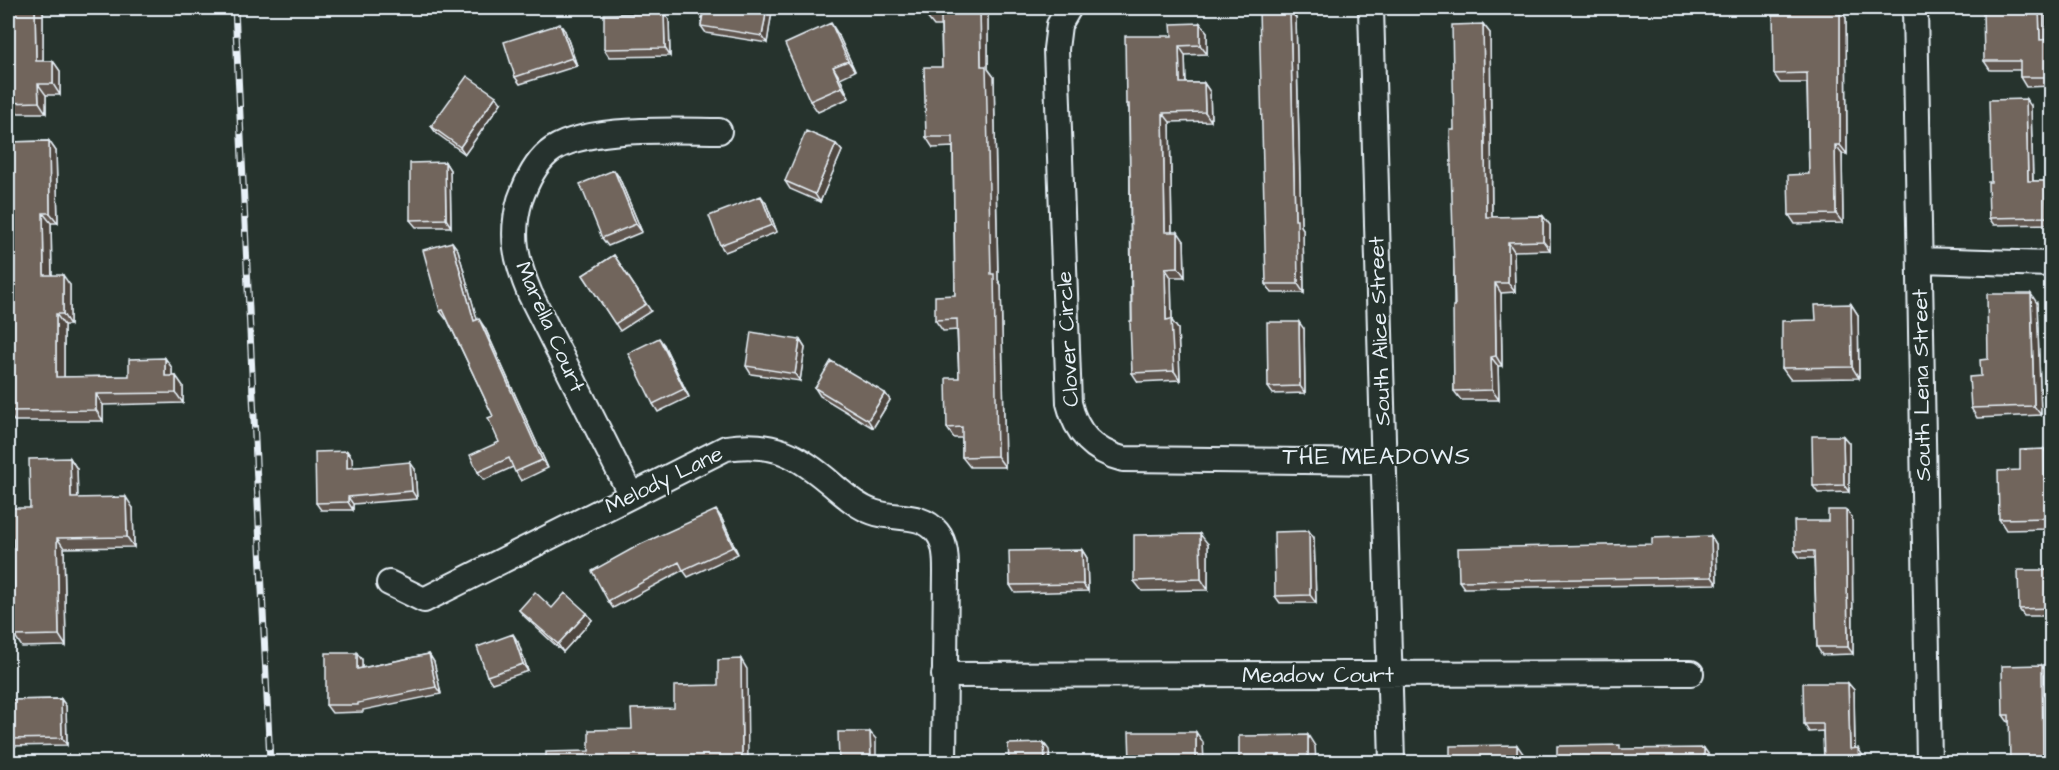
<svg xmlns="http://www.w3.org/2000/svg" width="2059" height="770" viewBox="0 0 2059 770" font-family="'Architects Daughter',sans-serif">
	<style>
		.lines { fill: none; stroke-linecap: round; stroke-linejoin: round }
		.minor-casing { stroke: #e8f1f8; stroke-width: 28 }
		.minor { stroke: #26332d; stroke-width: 24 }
		.rail-casing { stroke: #e8f1f8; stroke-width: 7 }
		.rail { stroke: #26332d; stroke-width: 4.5; stroke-dasharray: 14; stroke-linecap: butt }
		.wall { fill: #61574f; stroke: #e8f1f8; stroke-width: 1.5 }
		.shaded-wall { fill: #4f4740; stroke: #e8f1f8; stroke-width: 1.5 }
		.building { fill: #71655c; stroke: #e8f1f8; stroke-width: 1.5 }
		.labels { text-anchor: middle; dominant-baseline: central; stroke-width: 4.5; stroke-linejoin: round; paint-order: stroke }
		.street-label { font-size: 22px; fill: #e8f1f8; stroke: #26332d }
		.neighbourhood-label { font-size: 24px; letter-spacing: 1.5px; fill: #e8f1f8; stroke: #26332d }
	</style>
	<rect width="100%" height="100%" fill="#26332d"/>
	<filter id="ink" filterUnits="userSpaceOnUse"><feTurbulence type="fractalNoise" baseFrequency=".0167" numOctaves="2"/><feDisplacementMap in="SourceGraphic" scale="12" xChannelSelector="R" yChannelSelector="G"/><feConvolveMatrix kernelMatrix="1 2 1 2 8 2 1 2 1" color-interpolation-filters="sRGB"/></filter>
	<g filter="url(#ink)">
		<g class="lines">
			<defs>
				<path id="minor" d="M1069 8 1059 25 1056 49 1069 403C1076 433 1093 451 1123 459L1383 462
					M1371 8 1392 762
					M1915 8 1929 762
					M1920 260 2052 264
					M631 495 530 294C516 261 510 235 520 200 526 183 534 165 548 153 580 125 677 131 719 131
					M389 583 424 600 726 448C775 441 798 455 834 486 846 496 858 507 873 512 894 520 921 512 937 532 946 543 946 559 946 572L944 762
					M944 675 1691 673"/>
			</defs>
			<!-- minor casing -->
			<use href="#minor" class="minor-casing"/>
			<!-- minor -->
			<use href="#minor" class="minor"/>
			<defs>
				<path id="rail" d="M235 8 270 762"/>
			</defs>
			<!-- rail casing -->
			<use href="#rail" class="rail-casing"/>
			<!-- rail -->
			<use href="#rail" class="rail"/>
		</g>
		<!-- wall -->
		<path class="wall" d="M11 8H53V12H43V61H53L60 71V95H46V113H8V23H11Z
			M704 8H770L772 11 767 43 706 33 701 26Z
			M988 8V69L994 77 998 280 1001 285 1005 467H970L962 457V438H954L947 428 959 378 957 330 943 331 935 320 955 295 953 147 933 148 926 137 942 67 941 26H934L926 16Z
			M1290 10 1296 18 1301 226 1303 229 1304 293H1272L1266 284Z
			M1846 18 1847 154H1842L1843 223 1795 224 1789 215 1809 174 1807 83H1780L1774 74Z
			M669 20 670 56 609 57 604 49Z
			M1200 23 1207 32V54L1185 55 1186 83H1204L1210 92 1211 121 1170 122 1172 232 1184 241 1185 277H1171L1172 321 1178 329 1180 380 1138 382 1132 373 1129 109 1126 104 1172 36Z
			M1483 24 1490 33 1492 217 1543 216 1550 225V250L1514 251 1515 292 1501 293 1502 366H1498L1499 400H1461L1454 391V130Z
			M565 31 577 66 520 84 515 77Z
			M838 34 855 71 840 78 849 98 818 112 810 101Z
			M2046 39H2052V86L2026 87 2020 77V70H1990L1984 61Z
			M501 103 465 154 436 133 431 126Z
			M2031 106 2033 181H2046L2052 188V224L1994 225 1989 218 1991 182Z
			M49 141 56 151 58 223H51L52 275 70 285V325H64V377L129 376 165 358 172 368V376H176L183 386V403L103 405V421H14L8 412V142Z
			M836 144 842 151 820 202 790 189 785 181Z
			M445 162 450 170 451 227H416L410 220Z
			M619 177 642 232 608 246 602 238Z
			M766 203 777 232 725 252 720 245Z
			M452 242 458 250 477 320 485 328 548 468 521 481 513 467 484 480 478 472 499 442 493 416 447 319H446L440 311Z
			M614 255 651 311 620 331 583 275Z
			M2037 303 2041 415 1977 418 1971 408 1981 376 1988 359Z
			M1851 304 1858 315 1859 378 1790 379 1782 368Z
			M1304 329 1305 393 1273 394 1268 387Z
			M800 340 805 348 800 381 751 374 746 366Z
			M664 345 689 397 658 412 653 404Z
			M815 388 885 393 890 400 873 428 820 396Z
			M1843 436 1849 443V492L1818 493 1813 486Z
			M2044 449 2052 459V529L2006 530 1999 519 2020 470Z
			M347 451 352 458V467L415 469 417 499 353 504V510H321L316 503Z
			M70 458 77 469 78 498 133 508 134 547 64 548 66 646 22 647 15 636 13 542 11 539 30 508Z
			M721 517 738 554 688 577 683 570 613 608 608 601Z
			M1852 517 1853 654 1822 655 1817 647 1814 558H1800L1795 551 1828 521Z
			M1711 536 1716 544 1717 584 1464 588 1459 581Z
			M1314 538 1316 603H1280L1275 596Z
			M1208 544V590L1142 591 1134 581Z
			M1082 550 1087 558 1088 591 1015 593 1010 585Z
			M2052 570V616H2024L2019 609Z
			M552 608 592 620 563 652 525 617 519 610Z
			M518 642 528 671 492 683 487 676Z
			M429 654 434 662 441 694 363 710V712L332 713 326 705 362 660V668Z
			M2048 672 2009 722H2008L2003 715Z
			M1848 683 1854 690 1855 748 1863 756 1864 762H1824L1823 731 1809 732 1804 724Z
			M61 699 66 706 67 745 8 746V700Z"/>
		<!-- shaded-wall -->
		<path class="shaded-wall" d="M35 8H39L43 12V72L36 61Z
			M767 8H770L772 11 767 43 762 36Z
			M980 8H988V69L994 77 998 280 1001 285 1005 467 997 456 981 66Z
			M1840 8 1846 18 1847 154 1840 145Z
			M2039 8H2046V49L2040 40Z
			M1290 10 1296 18 1301 226 1303 229 1304 293 1298 284 1295 220Z
			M664 13 669 20 670 56 665 48Z
			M831 23 838 34 855 71 848 61Z
			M1200 23 1207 32V54L1200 45Z
			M560 24 565 31 577 66 572 58Z
			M1483 24 1490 33 1492 226 1486 217Z
			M1179 46 1185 55 1186 92 1180 83Z
			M53 61 60 71V95L53 84Z
			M833 67 840 78 849 98 842 87Z
			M1204 83 1210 92 1211 121 1205 112Z
			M38 84 46 95V113L39 102Z
			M496 96 501 103 465 154 460 147Z
			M2026 99 2031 106 2033 189 2028 181Z
			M1163 113 1170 122 1172 241 1165 232Z
			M49 141 56 151 58 223 50 213Z
			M836 144 842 151 820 202 815 194Z
			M1835 145 1842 154 1843 223 1836 214Z
			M445 162 450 170 451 227 446 219Z
			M614 170 619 177 642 232 636 224Z
			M2046 181 2052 188V223L2047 217Z
			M761 196 766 203 777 232 772 225Z
			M43 213 51 223 52 286 44 275Z
			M1543 216 1550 225V250L1543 241Z
			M1178 232 1184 241 1185 277 1178 267Z
			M452 242 458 250 480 330 474 321Z
			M1508 242 1514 251 1515 292 1508 283Z
			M1165 268 1171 277 1172 321 1178 329 1180 380 1174 371 1166 320Z
			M63 275 70 285V325L63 314Z
			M1495 283 1501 293 1502 366 1496 356Z
			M2031 294 2037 303 2041 415 2034 406Z
			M1851 304 1858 315 1859 378 1852 367Z
			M56 314 64 325V387L56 377Z
			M479 319 485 328 548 468 542 460Z
			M1299 322 1304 329 1305 393 1300 386Z
			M659 338 664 345 689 397 684 389Z
			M800 340 805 348 800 381 795 374Z
			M1491 357 1498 366 1499 400 1492 390Z
			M165 358 172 368V386L165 376Z
			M176 376 183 386V403L176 393Z
			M885 393 890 400 873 428 868 420Z
			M96 394 103 405V421L96 410Z
			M1843 436 1849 443V492L1844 485Z
			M2044 449 2052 459V490L2045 481Z
			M347 451 352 458 353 475 347 468Z
			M70 458 77 469 78 509 71 498Z
			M410 462 415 469 417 499 412 491Z
			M126 497 133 508 134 547 127 537Z
			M348 497 353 504V510L348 502Z
			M716 510 721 517 738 554 733 547Z
			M1846 510 1852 517 1853 654 1848 647Z
			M1309 531 1314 538 1316 603 1310 595Z
			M1200 534 1208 544V590L1201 579Z
			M1711 536 1716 544 1717 584 1712 577Z
			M57 538 64 548 66 646 59 635Z
			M1082 550 1087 558 1088 591 1083 584Z
			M587 613 592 620 563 652 558 644Z
			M513 634 518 642 528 671 523 664Z
			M357 653 362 660V676L357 669Z
			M429 654 434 662 441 694 436 687Z
			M741 659 747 669 748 762H742Z
			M2042 665 2048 672V762H2043Z
			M1848 683 1854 690 1855 756 1850 749Z
			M61 699 66 706 67 745 62 738Z
			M870 732 876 739V762H871Z
			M1196 732 1203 742 1204 762H1196Z
			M1308 735 1315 746 1316 762H1308Z
			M1044 743 1049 750 1050 762H1045Z
			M1517 745 1524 755V762H1517Z
			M1704 748 1709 755V762H1704Z
			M1858 748 1863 756 1864 762H1859Z"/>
		<!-- building -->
		<path class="building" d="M11 8H35L36 61H53V84H38L39 102 8 103V23H11Z
			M704 8H767L762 36 701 26Z
			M926 8H980L981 66H986L991 274H994L997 456 962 457V427L947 428 946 378H959L957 319 935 320V296L955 295 953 137H926L924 67H942L941 16H926Z
			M1840 8V145H1835L1836 214 1789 215 1788 175 1809 174 1807 73 1774 74 1773 10Z
			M1983 8H2039L2040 40 2052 39V77H2020V61H1984Z
			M1259 10H1290L1295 220H1297L1298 284H1266Z
			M664 13 665 48 604 49V14Z
			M831 23 848 61 833 67 842 87 810 101 785 44Z
			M1200 23V45L1179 46 1180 83H1204L1205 112 1163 113 1165 232H1178V267L1165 268 1166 320 1171 319 1174 371 1132 373 1130 321H1132L1129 104H1126L1125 36H1172L1171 24Z
			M560 24 572 58 515 77 504 42Z
			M1483 24 1486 217 1543 216V241L1508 242V283H1495L1496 356 1491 357 1492 390 1454 391 1453 306H1455L1450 130H1454L1452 25Z
			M467 76 496 96 460 147 431 126Z
			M2026 99 2028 181H2046L2047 217 1989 218 1988 182H1991L1989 100Z
			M806 131 836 144 815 194 785 181Z
			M49 141 50 213H43L44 275H63V314H56V377L129 376V359L165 358V376H176V393L96 394V410L8 411V142Z
			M445 162 446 219 410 220V163Z
			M614 170 636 224 602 238 580 184Z
			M761 196 772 225 720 245 709 216Z
			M452 242 474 321 479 319 542 460 515 472 509 458 478 472 470 455 499 442 488 418 493 416 443 310 440 311 423 250Z
			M614 255 646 304 615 324 583 275Z
			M1987 294H2031L2034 406 1971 408 1969 377 1981 376 1980 360 1988 359Z
			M1851 304 1852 367 1782 368V321L1816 320 1815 305Z
			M1267 322H1299L1300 386 1268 387Z
			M751 332 800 340 795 374 746 366Z
			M659 338 684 389 653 404 628 353Z
			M831 361 885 393 868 420 815 388Z
			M1812 436H1843L1844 485 1813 486Z
			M2044 449 2045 481H2052V518L1999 519 1998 471 2020 470V450Z
			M347 451V468L410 462 412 491 348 497V502L316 503 315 452Z
			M70 458 71 498 126 497 127 537 57 538 59 635 15 636 13 539H11L10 508H30L29 459Z
			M716 510 733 547 683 570 679 562 608 601 592 571 639 545Z
			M1828 510H1846L1848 647H1817L1814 551H1795L1794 521H1828Z
			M1309 531 1310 595 1275 596 1274 532Z
			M1200 534 1201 579 1134 581V535Z
			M1711 536 1712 577 1459 581 1458 548 1652 544V538Z
			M1082 550 1083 584 1010 585 1009 551Z
			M2018 570H2052V608L2019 609Z
			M535 592 552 608 565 593 587 613 558 644 519 610Z
			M513 634 523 664 487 676 477 647Z
			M326 653H357V669L429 654 436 687 358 703V705H326Z
			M741 659 742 762H502V759H546V752L589 751V730L632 729 631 709 674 708V686L718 685V660Z
			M2042 665 2043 762H2010L2009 715H2003L2002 666Z
			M1803 683H1848L1850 749 1858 748 1859 762H1824L1823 724H1804Z
			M61 699 62 738 8 739V700Z
			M838 732H870L871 762H839Z
			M1129 732H1196V762H1130Z
			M1308 735V762H1239V736Z
			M1044 743 1045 762H1009L1008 744Z
			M1517 745V762H1450V746Z
			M1620 745V749L1704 748V762H1557V746Z"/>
	</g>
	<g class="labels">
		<!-- street labels -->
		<g class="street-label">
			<text transform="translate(550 327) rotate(66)">Marella Court</text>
			<text transform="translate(1380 331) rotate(-92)">South Alice Street</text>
			<text transform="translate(1068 339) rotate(-93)">Clover Circle</text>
			<text transform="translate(1922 385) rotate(-91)">South Lena Street</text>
			<text transform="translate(664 480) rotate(-26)">Melody Lane</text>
			<text x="1318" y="675">Meadow Court</text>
		</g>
		<!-- neighbourhood labels -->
		<g class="neighbourhood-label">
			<text x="1377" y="457">THE MEADOWS</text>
		</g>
	</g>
	<!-- margin -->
	<rect width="2059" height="770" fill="none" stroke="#26332d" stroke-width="30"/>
	<rect x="15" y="15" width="2029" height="740" fill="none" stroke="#e8f1f8" stroke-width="2" filter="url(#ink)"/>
</svg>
